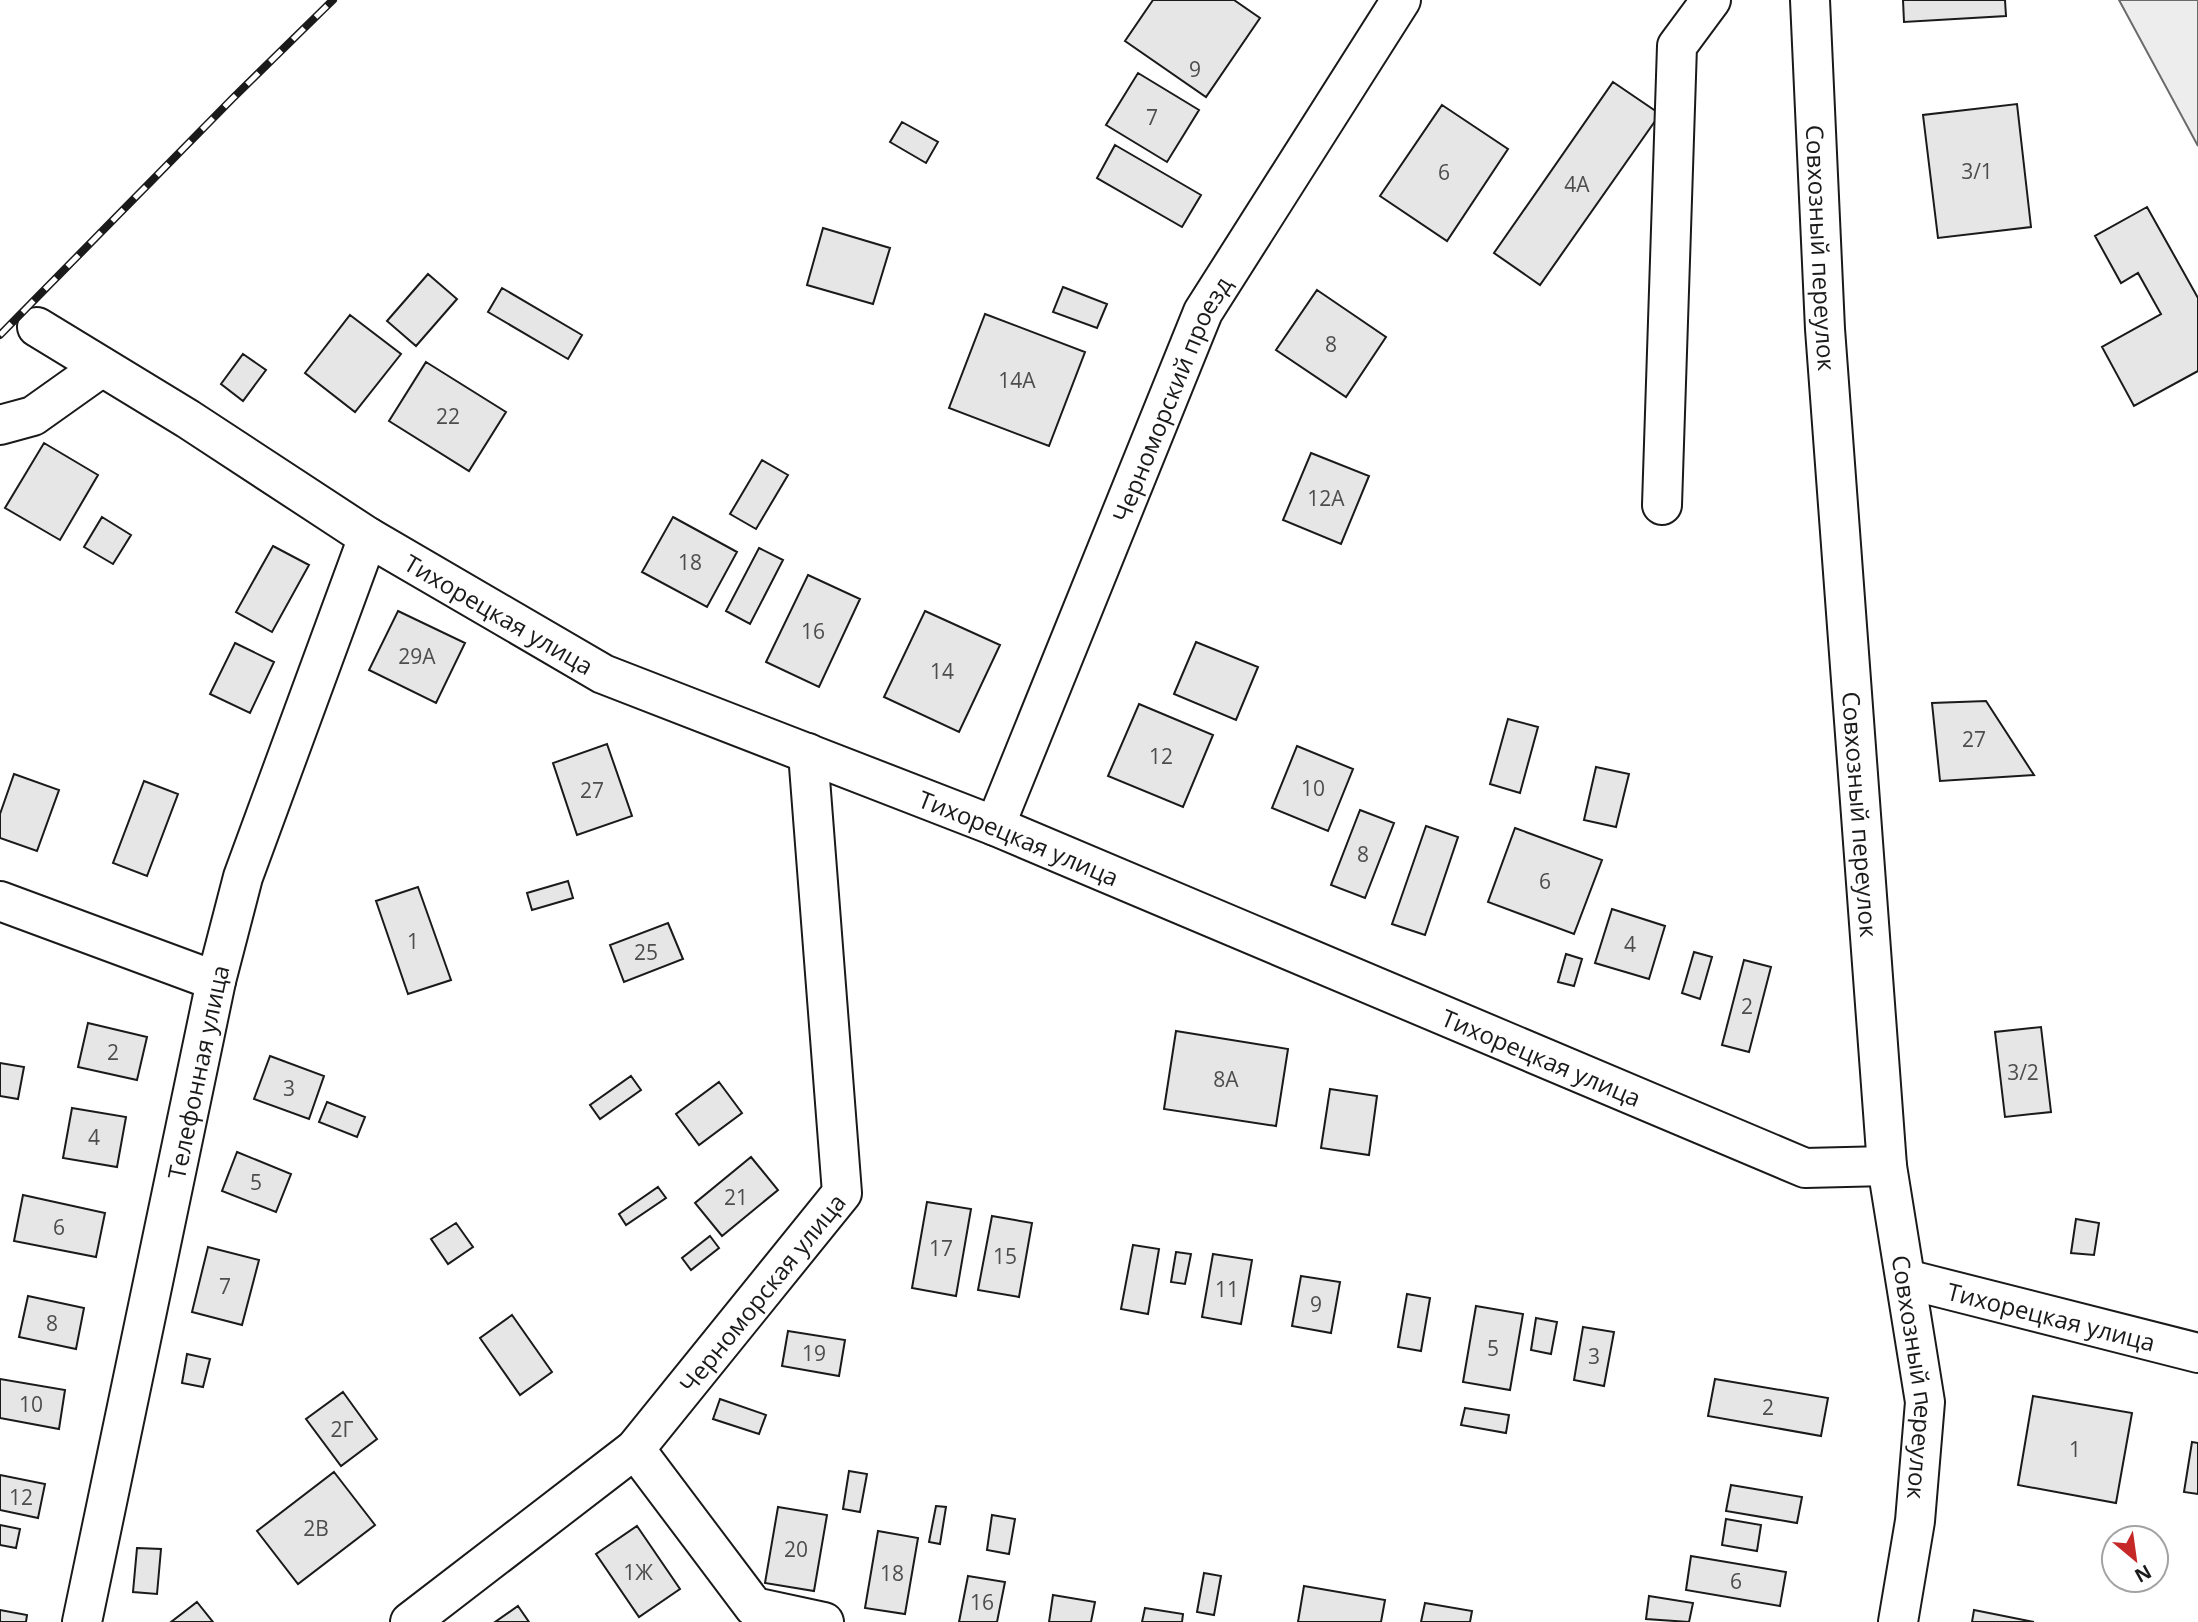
<svg xmlns="http://www.w3.org/2000/svg" width="2198" height="1622" viewBox="0 0 2198 1622" font-family="'Open Sans',sans-serif">
	<style>
		.built { fill: #ededed; stroke: #6a6a6a; stroke-width: 2 }
		.building { fill: #e6e6e6; stroke: #1a1a1a; stroke-width: 2 }
		.lines { fill: none; stroke-linecap: round; stroke-linejoin: round }
		.minor-casing { stroke: #1a1a1a; stroke-width: 42 }
		.minor { stroke: #fff; stroke-width: 38 }
		.rail-casing { stroke: #1a1a1a; stroke-width: 8 }
		.rail { stroke: #fff; stroke-width: 5; stroke-dasharray: 16; stroke-linecap: butt }
		.labels { text-anchor: middle; dominant-baseline: central; stroke-width: 5; stroke-linejoin: round; paint-order: stroke }
		.number-label { font-size: 21px; fill: #4d4d4d }
		.street-label { font-size: 24px; fill: #1a1a1a; stroke: #fff }
	</style>
	<rect width="100%" height="100%" fill="#fff"/>
	<!-- built -->
	<path class="built" d="M2119 0H2198V146Z"/>
	<!-- building -->
	<path class="building" d="M1153 0H1234L1260 18 1206 97 1125 41Z
		M1903 0H2005L2006 16 1904 22Z
		M1138 73 1199 110 1167 162 1106 125Z
		M1613 82 1660 114 1540 285 1494 253Z
		M2017 104 2031 227 1938 238 1923 115Z
		M1442 105 1508 149 1447 241 1380 196Z
		M902 122 938 142 926 163 890 142Z
		M1115 145 1201 195 1182 227 1097 178Z
		M2147 207 2198 298V371L2134 406 2102 347 2161 314 2138 273 2121 283 2095 236Z
		M823 228 890 248 873 304 807 285Z
		M428 274 457 299 416 346 387 321Z
		M1063 287 1107 304 1097 328 1053 312Z
		M502 288 582 335 568 359 488 312Z
		M1317 290 1386 337 1346 397 1276 350Z
		M985 314 1085 352 1049 446 949 408Z
		M350 315 401 354 355 412 305 373Z
		M243 354 266 370 243 401 221 384Z
		M426 362 506 412 469 471 389 421Z
		M44 443 98 475 60 540 5 508Z
		M1311 453 1369 476 1341 544 1283 520Z
		M762 460 788 475 756 529 730 514Z
		M102 517 131 535 113 564 84 547Z
		M673 517 737 552 707 607 642 572Z
		M273 546 309 565 272 632 236 612Z
		M759 548 783 560 750 624 726 611Z
		M808 575 860 599 819 687 766 662Z
		M398 611 465 643 436 703 369 670Z
		M925 611 1000 645 959 732 884 697Z
		M1196 642 1258 667 1236 720 1174 694Z
		M235 643 274 662 250 713 210 694Z
		M1986 701 2034 775 1940 781 1932 703Z
		M1139 704 1213 735 1183 807 1108 776Z
		M1508 719 1538 727 1520 793 1490 784Z
		M607 744 632 816 577 835 553 763Z
		M1297 746 1353 769 1328 831 1272 808Z
		M1596 767 1629 774 1616 827 1584 820Z
		M14 774 59 790 37 851 0 838V814Z
		M144 781 178 794 147 876 113 863Z
		M1360 810 1394 823 1365 898 1331 885Z
		M1426 826 1458 837 1425 935 1392 924Z
		M1515 828 1602 860 1574 934 1488 902Z
		M568 881 573 898 532 910 527 893Z
		M418 887 451 980 408 994 376 901Z
		M1612 909 1665 926 1649 979 1595 963Z
		M668 923 683 959 624 982 610 945Z
		M1694 952 1712 957 1700 999 1682 993Z
		M1566 954 1582 959 1574 986 1558 982Z
		M1744 960 1771 967 1749 1052 1722 1045Z
		M88 1023 147 1037 137 1080 78 1067Z
		M2041 1027 2051 1112 2005 1117 1995 1032Z
		M1176 1031 1288 1049 1276 1126 1164 1109Z
		M270 1056 324 1076 309 1119 254 1099Z
		M0 1063 24 1067 18 1099 0 1096Z
		M631 1076 641 1090 600 1119 590 1105Z
		M719 1082 742 1113 699 1145 676 1114Z
		M1330 1089 1377 1096 1369 1155 1321 1148Z
		M327 1102 365 1117 357 1137 319 1122Z
		M72 1108 126 1117 117 1167 63 1158Z
		M237 1152 291 1174 276 1212 222 1191Z
		M751 1157 778 1190 722 1236 695 1203Z
		M658 1187 666 1198 626 1225 619 1214Z
		M23 1195 105 1213 96 1257 14 1241Z
		M927 1202 971 1209 956 1296 912 1288Z
		M992 1216 1032 1223 1019 1297 978 1290Z
		M2076 1219 2099 1223 2094 1255 2071 1253Z
		M456 1223 473 1247 448 1264 431 1239Z
		M710 1236 719 1248 691 1270 682 1258Z
		M1133 1245 1159 1249 1148 1314 1121 1309Z
		M208 1247 259 1260 242 1325 192 1312Z
		M1176 1252 1191 1254 1185 1284 1171 1282Z
		M1213 1254 1252 1260 1241 1324 1202 1317Z
		M1301 1276 1340 1282 1331 1333 1292 1326Z
		M1407 1294 1430 1298 1421 1351 1398 1347Z
		M28 1296 84 1308 76 1349 19 1337Z
		M1476 1306 1523 1314 1510 1390 1463 1382Z
		M512 1315 552 1372 520 1395 480 1338Z
		M1536 1318 1557 1322 1551 1354 1531 1350Z
		M1583 1327 1614 1332 1604 1386 1574 1380Z
		M788 1331 845 1340 839 1376 782 1366Z
		M187 1354 210 1359 203 1387 182 1383Z
		M0 1379 65 1390 59 1429 0 1418Z
		M1715 1379 1828 1398 1821 1436 1708 1416Z
		M343 1392 377 1439 341 1466 306 1419Z
		M2033 1396 2132 1413 2116 1503 2018 1485Z
		M720 1399 766 1415 759 1434 713 1419Z
		M1465 1408 1509 1415 1506 1433 1461 1425Z
		M2192 1442 2198 1443V1494L2184 1492Z
		M849 1471 867 1474 860 1512 843 1509Z
		M334 1472 375 1525 298 1584 257 1531Z
		M0 1475 45 1484 38 1518 0 1510Z
		M1731 1485 1802 1497 1797 1523 1726 1511Z
		M936 1506 946 1507 940 1544 929 1542Z
		M778 1507 827 1515 814 1591 765 1583Z
		M992 1515 1015 1519 1009 1554 987 1550Z
		M1726 1519 1761 1525 1757 1551 1722 1545Z
		M0 1525 20 1529 16 1548 0 1545Z
		M637 1526 680 1589 639 1617 596 1554Z
		M878 1531 918 1538 905 1614 865 1608Z
		M137 1548 161 1549 157 1594 133 1592Z
		M1691 1556 1786 1572 1780 1606 1686 1590Z
		M1204 1573 1221 1576 1214 1615 1197 1612Z
		M968 1576 1005 1582 997 1622H959Z
		M1304 1586 1385 1600 1381 1622H1298Z
		M1053 1595 1095 1602 1091 1622H1049Z
		M1649 1596 1693 1603 1689 1622 1646 1619Z
		M197 1602 213 1622H171Z
		M1425 1603 1472 1611 1470 1622H1421Z
		M518 1606 529 1622H495Z
		M1145 1608 1183 1614 1182 1622H1142Z
		M0 1610 27 1615 26 1622H0Z
		M1974 1610 2034 1622H1972Z"/>
	<g class="lines">
		<defs>
			<g id="minor">
				<path id="s1" d="M1810 0 1825 329 1887 1166 1925 1402 1915 1521 1898 1622"/>
				<path id="s2" d="M37 327 188 419 368 537 603 674 995 826 1805 1168 1887 1166"/>
				<path d="M0 425 33 416 102 367"/>
				<path d="M1662 505 1677 46 1711 0"/>
				<path id="s3" d="M995 826 1203 312 1401 0"/>
				<path d="M0 901 216 981"/>
				<path id="s4" d="M1906 1279 2198 1353"/>
				<path d="M635 1449 754 1607 824 1622"/>
				<path id="s5" d="M82 1622 216 981 243 877 368 537"/>
				<path id="s6" d="M410 1622 635 1449 842 1193 808 753"/>
			</g>
		</defs>
		<!-- minor casing -->
		<use href="#minor" class="minor-casing"/>
		<!-- minor -->
		<use href="#minor" class="minor"/>
		<defs>
			<path id="rail" d="M0 335 233 98 333 0"/>
		</defs>
		<!-- rail casing -->
		<use href="#rail" class="rail-casing"/>
		<!-- rail -->
		<use href="#rail" class="rail"/>
	</g>
	<g class="labels">
		<!-- number labels -->
		<g class="number-label">
			<text x="1195" y="69">9</text>
			<text x="1152" y="117">7</text>
			<text x="1977" y="171">3/1</text>
			<text x="1444" y="172">6</text>
			<text x="1577" y="184">4А</text>
			<text x="1331" y="344">8</text>
			<text x="1017" y="380">14А</text>
			<text x="448" y="416">22</text>
			<text x="1326" y="498">12А</text>
			<text x="690" y="562">18</text>
			<text x="813" y="631">16</text>
			<text x="417" y="656">29А</text>
			<text x="942" y="671">14</text>
			<text x="1974" y="739">27</text>
			<text x="1161" y="756">12</text>
			<text x="1313" y="788">10</text>
			<text x="592" y="790">27</text>
			<text x="1363" y="854">8</text>
			<text x="1545" y="881">6</text>
			<text x="413" y="941">1</text>
			<text x="1630" y="944">4</text>
			<text x="646" y="952">25</text>
			<text x="1747" y="1006">2</text>
			<text x="113" y="1052">2</text>
			<text x="2023" y="1072">3/2</text>
			<text x="1226" y="1079">8А</text>
			<text x="289" y="1088">3</text>
			<text x="94" y="1137">4</text>
			<text x="256" y="1182">5</text>
			<text x="736" y="1197">21</text>
			<text x="59" y="1227">6</text>
			<text x="941" y="1248">17</text>
			<text x="1005" y="1256">15</text>
			<text x="225" y="1286">7</text>
			<text x="1227" y="1289">11</text>
			<text x="1316" y="1304">9</text>
			<text x="52" y="1323">8</text>
			<text x="1493" y="1348">5</text>
			<text x="814" y="1353">19</text>
			<text x="1594" y="1356">3</text>
			<text x="31" y="1404">10</text>
			<text x="1768" y="1407">2</text>
			<text x="342" y="1429">2Г</text>
			<text x="2075" y="1449">1</text>
			<text x="21" y="1497">12</text>
			<text x="316" y="1528">2В</text>
			<text x="796" y="1549">20</text>
			<text x="638" y="1572">1Ж</text>
			<text x="892" y="1573">18</text>
			<text x="1736" y="1581">6</text>
			<text x="982" y="1602">16</text>
		</g>
		<!-- street labels -->
		<g class="street-label">
			<text stroke="none"><textPath href="#s1" startOffset="248">Совхозный переулок</textPath></text>
			<text stroke="none"><textPath href="#s3" startOffset="462">Черноморский проезд</textPath></text>
			<text stroke="none"><textPath href="#s2" startOffset="544">Тихорецкая улица</textPath></text>
			<text stroke="none"><textPath href="#s1" startOffset="816">Совхозный переулок</textPath></text>
			<text stroke="none"><textPath href="#s2" startOffset="1111">Тихорецкая улица</textPath></text>
			<text stroke="none"><textPath href="#s2" startOffset="1678">Тихорецкая улица</textPath></text>
			<text stroke="none"><textPath href="#s5" startOffset="562">Телефонная улица</textPath></text>
			<text stroke="none"><textPath href="#s6" startOffset="485">Черноморская улица</textPath></text>
			<text stroke="none"><textPath href="#s4" startOffset="150">Тихорецкая улица</textPath></text>
			<text stroke="none"><textPath href="#s1" startOffset="1382">Совхозный переулок</textPath></text>
		</g>
	</g>
	<!-- north arrow -->
	<g transform="translate(2135 1559) rotate(151)"><circle r="33" fill="#ffffff" stroke="#a3a3a3" stroke-width="2"/>
	<path d="M0-5L12 26L0 18L-12 26Z" fill="#c62828"/>
	<text y="-10" font-size="19" font-weight="bold" text-anchor="middle" fill="#1a1a1a">N</text>
	</g>
</svg>
